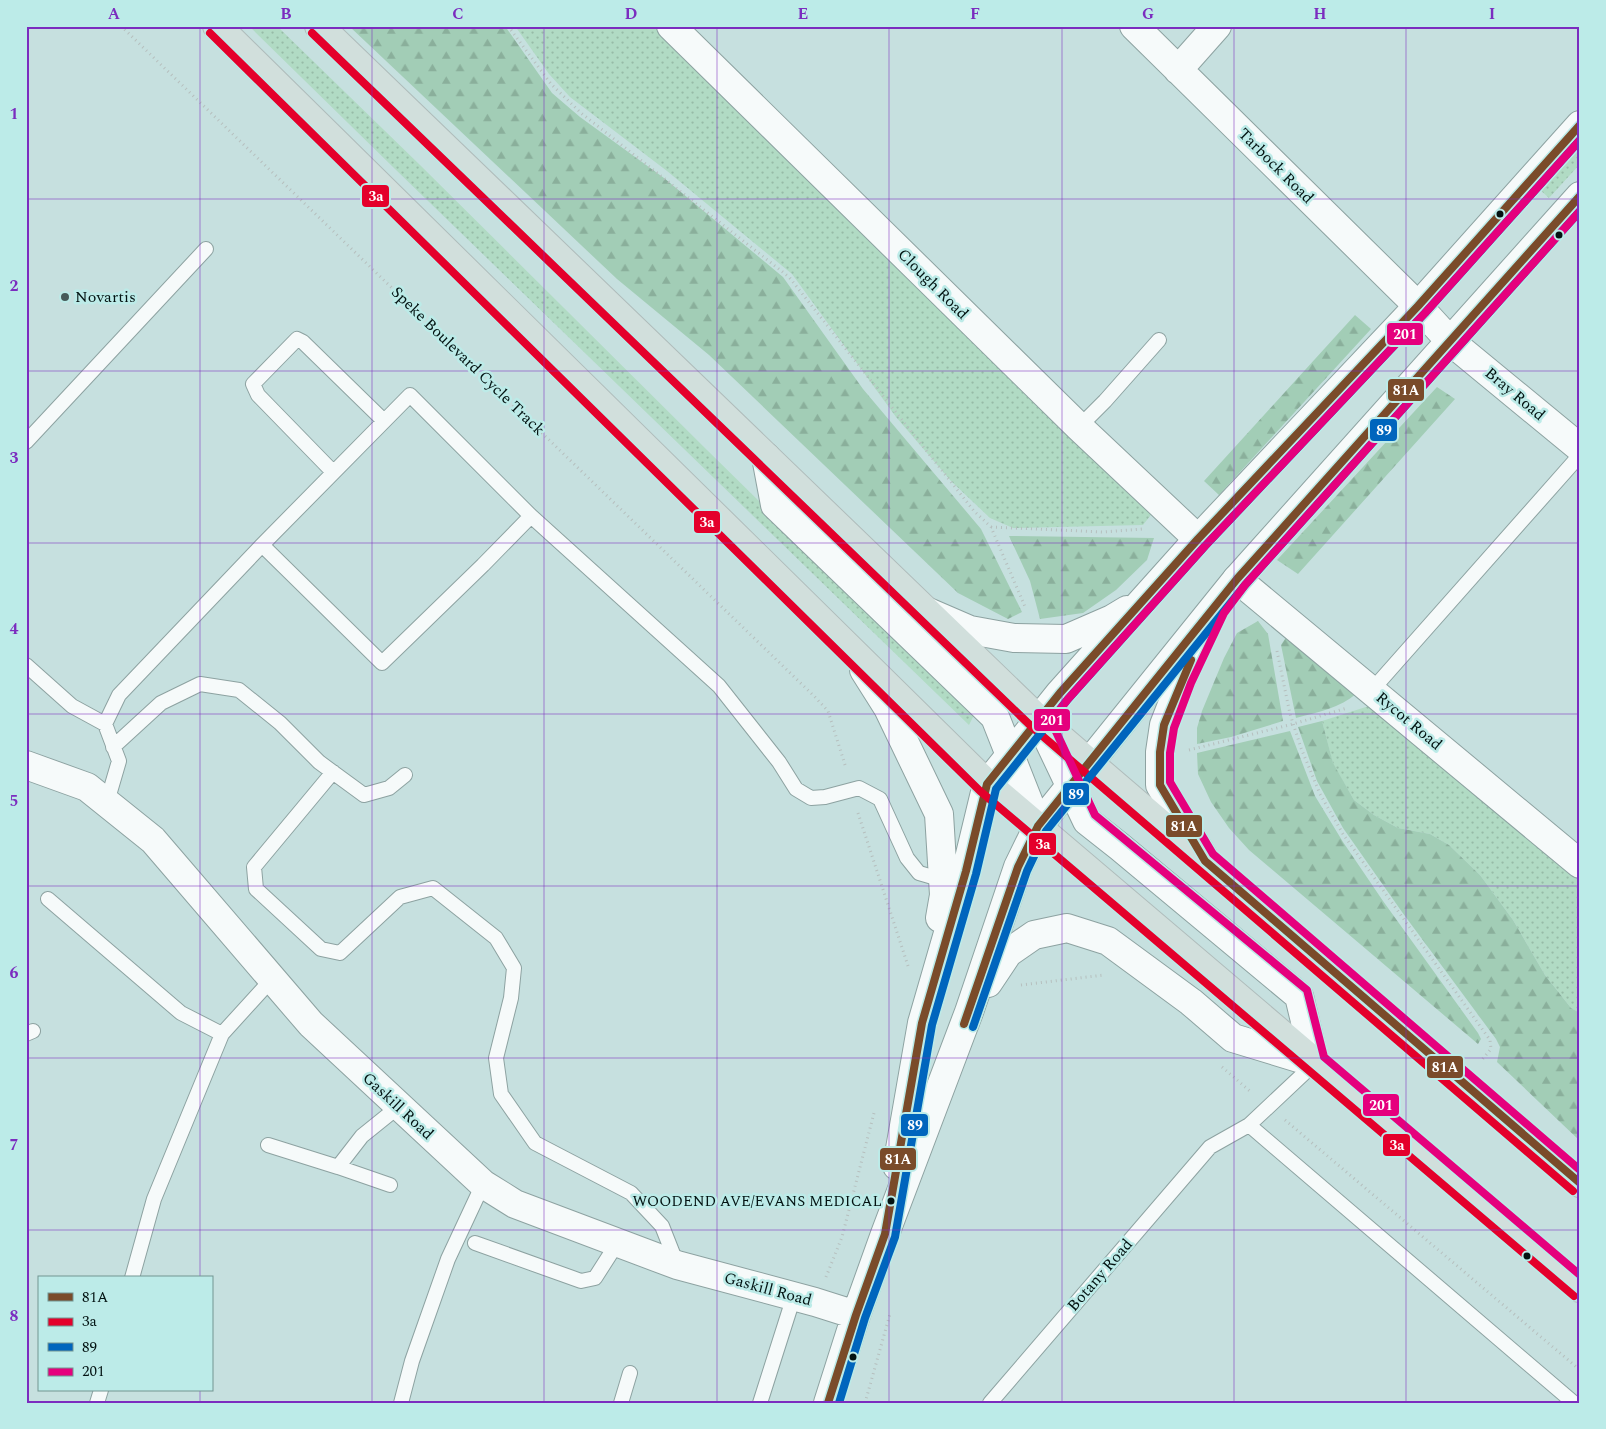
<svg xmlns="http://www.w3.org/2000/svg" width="1606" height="1429" viewBox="0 0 1606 1429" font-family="Spectral,serif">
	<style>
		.grass { fill: url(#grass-dots) }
		.forest { fill: url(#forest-firs) }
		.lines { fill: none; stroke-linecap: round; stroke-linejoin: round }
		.service-casing { stroke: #8da2a1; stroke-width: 16 }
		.minor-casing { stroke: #8da2a1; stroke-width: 30 }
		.tertiary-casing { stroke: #8da2a1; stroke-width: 30 }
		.trunk-casing { stroke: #afbcbb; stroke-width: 30 }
		.path { stroke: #b6bfbe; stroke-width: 3; stroke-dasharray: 1 4; stroke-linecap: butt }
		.service { stroke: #f6fafa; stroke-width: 14 }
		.minor { stroke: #f6fafa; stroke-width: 28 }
		.tertiary { stroke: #f6fafa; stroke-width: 28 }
		.trunk { stroke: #d1dfdc; stroke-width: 28 }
		.bus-1-casing { stroke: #bcebe8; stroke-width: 11 }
		.bus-2-casing { stroke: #bcebe8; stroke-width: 11 }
		.bus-3-casing { stroke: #bcebe8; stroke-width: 11 }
		.bus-4-casing { stroke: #bcebe8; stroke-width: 11 }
		.bus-1 { stroke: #7a4b2a; stroke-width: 8 }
		.bus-2 { stroke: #e4002b; stroke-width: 8 }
		.bus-3 { stroke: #0065bd; stroke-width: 8 }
		.bus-4 { stroke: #e5007d; stroke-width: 8 }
		.grid { fill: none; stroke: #7b2cbf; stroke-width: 1; stroke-opacity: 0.55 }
		.bus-dot { fill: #031312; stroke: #bcebe8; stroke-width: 2 }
		.poi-dot { fill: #475b5a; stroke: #bcebe8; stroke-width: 2 }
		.labels { text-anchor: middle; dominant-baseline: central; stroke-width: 5; stroke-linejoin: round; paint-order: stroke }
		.bus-label { font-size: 15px; fill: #031312; stroke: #bcebe8; text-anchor: end }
		.street-label { font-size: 16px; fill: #031312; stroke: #bcebe8 }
		.poi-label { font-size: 16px; fill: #031312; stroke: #bcebe8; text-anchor: start }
		.line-badge { stroke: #bcebe8; stroke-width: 2 }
		.badge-label { font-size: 14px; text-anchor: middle; font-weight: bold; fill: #fff }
		.neatline { fill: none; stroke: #7b2cbf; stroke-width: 2 }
		.grid-label { font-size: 16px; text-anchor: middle; font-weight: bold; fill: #7b2cbf }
	</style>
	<defs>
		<pattern id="grass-dots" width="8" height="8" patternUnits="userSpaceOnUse" patternTransform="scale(1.25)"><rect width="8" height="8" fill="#b1dbc4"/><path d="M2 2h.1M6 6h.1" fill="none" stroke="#97bba7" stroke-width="1.8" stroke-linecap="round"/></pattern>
		<pattern id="forest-firs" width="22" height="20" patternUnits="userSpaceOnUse" patternTransform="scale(1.25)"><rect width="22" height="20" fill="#a2cdb6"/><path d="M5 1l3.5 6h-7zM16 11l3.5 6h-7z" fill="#8aaf9b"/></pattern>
	</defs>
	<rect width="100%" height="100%" fill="#c6e0df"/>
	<!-- grass -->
	<path class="grass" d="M249 26H277L420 165 707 450 975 713 969 725 395 169Z
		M515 26H658L1154 511 1143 525 1013 528 990 518 951 481 896 417 792 274 667 171 570 97 549 74Z
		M1580 142V164L1549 198 1538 188Z
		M1372 705 1580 880V1013L1571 1008 1545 975 1513 920 1480 875 1449 845 1430 834 1398 828 1374 815 1354 800 1333 764 1322 721Z"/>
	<!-- forest -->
	<path class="forest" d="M349 26H505L552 93 580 117 664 178 783 277 863 389 981 529 1022 612 1008 619 958 593 709 355 617 279Z
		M1355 315 1371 329 1219 495 1204 481Z
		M1437 387 1455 399 1298 574 1277 560Z
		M1009 536 1154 538 1147 560 1116 590 1083 613 1040 619 1030 581Z
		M1258 621 1268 634 1283 721 1231 737 1197 744V728L1202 711 1224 658 1237 633Z
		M1289 633 1357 693C1340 708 1318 712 1296 718L1281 645Z
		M1322 721 1333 763 1354 800 1374 815 1398 828 1430 834 1449 845 1480 875 1513 920 1545 975 1571 1008 1580 1013V1141L1497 1062 1500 1047 1496 1039 1402 912 1343 828 1317 781 1298 727Z
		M1290 731 1315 796 1343 842 1383 901 1478 1033 1481 1039 1478 1044 1249 850 1229 828 1211 802 1198 774 1197 753Z"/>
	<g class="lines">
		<defs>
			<path id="service" d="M1079 427 1105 401 1159 340
				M26 442 206 249
				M333 472 258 395 253 384 297 339 303 342 384 421
				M531 516 719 686 779 762 796 789 811 798 825 797 859 788 880 799 907 858 919 873 943 880
				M26 665 72 706 105 724
				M1372 690 1580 455
				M113 747 161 703 200 684 239 690 280 723 319 762 364 795 389 788 405 775
				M333 772 254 867 256 889 321 949 340 953 400 897 433 888 496 938 514 968 511 998 496 1058 501 1094 535 1143 631 1193 662 1226 677 1264
				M107 802 119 761 105 724 119 695 262 545 410 395 531 516 483 565 382 663 262 545
				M48 899 181 1013 222 1034
				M26 1034 33 1031
				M1249 1125 1574 1403
				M268 1145 338 1167 362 1136 398 1107
				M338 1167 390 1185
				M475 1243 581 1281 595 1278 618 1242
				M132 1278 154 1199 222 1034 272 979
				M97 1403 101 1390
				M401 1403 412 1361 448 1259 483 1184
				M621 1403 630 1373
				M760 1403 794 1296
				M990 1403 1210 1147 1249 1125 1315 1063"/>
			<path id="minor" d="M671 26 1079 427 1198 539
				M1134 26 1418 306 1450 341 1580 448
				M1178 70 1217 26
				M1237 579 1580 864"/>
			<path id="tertiary" d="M766 457 775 505 995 717 1038 826
				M926 611 970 630 1014 638 1066 639 1112 619 1127 610
				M1198 643 1182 679 1164 725 1160 752V785L1204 858
				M864 670 888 708 939 814 944 895 940 918
				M26 765 87 787 153 840 311 1024 483 1184 515 1204 677 1265 815 1302 856 1315
				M988 983 1008 953 1034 935 1067 928 1108 941 1191 1002 1233 1038 1315 1063 1299 996 1120 847 1087 821 1039 720
				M897 1166 922 1023 966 871 987 784 1060 693 1198 539 1418 306 1580 125
				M828 1403 856 1315 885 1234 969 1012 1018 867 1038 826 1237 579 1580 196"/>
			<path id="trunk" d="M217 26 987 784 1580 1288
				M319 26 1039 720 1580 1183"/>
		</defs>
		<!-- service casing -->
		<use href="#service" class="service-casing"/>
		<!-- minor casing -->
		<use href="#minor" class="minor-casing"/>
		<!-- tertiary casing -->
		<use href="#tertiary" class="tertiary-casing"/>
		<!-- trunk casing -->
		<use href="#trunk" class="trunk-casing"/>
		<!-- path -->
		<path class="path" d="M121 26 815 697 828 711 846 768
			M508 26 551 84 581 113 789 277 974 511 991 527 1026 609
			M991 527 1103 532 1143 529
			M1277 651 1290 714 1301 748 1320 794 1343 834 1490 1040 1491 1049 1481 1061
			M1189 750 1293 724 1347 708
			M858 813 908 966
			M1021 985 1104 975
			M1222 1067 1251 1092
			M1285 1120 1580 1370
			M826 1277 842 1237 874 1113
			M865 1403 890 1314"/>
		<!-- service -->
		<use href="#service" class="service"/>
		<!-- minor -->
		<use href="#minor" class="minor"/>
		<!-- tertiary -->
		<use href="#tertiary" class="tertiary"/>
		<!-- trunk -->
		<use href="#trunk" class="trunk"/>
		<defs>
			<path id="bus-1" d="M1191 660 1164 725 1160 752V785L1205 861 1580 1183
				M964 1024 1018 867 1038 826 1237 579 1580 196
				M828 1403 856 1315 885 1234 922 1023 966 871 987 784 1060 693 1198 539 1418 306 1580 125"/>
			<path id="bus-2" d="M210 33 980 791 1574 1296
				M312 33 1032 727 1573 1191"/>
			<path id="bus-3" d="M973 1027 1027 871 1046 831 1245 585 1580 211
				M839 1403 865 1318 895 1237 932 1025 976 874 996 789 1068 699 1205 546 1425 313 1580 140"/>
			<path id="bus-4" d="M1580 140 1425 313 1205 546 1068 699 1051 721 1095 815 1307 990 1324 1057 1580 1275
				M1580 211 1245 585 1224 613 1191 683 1174 728 1170 753V782L1213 854 1580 1170"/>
		</defs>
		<!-- bus-1 casing -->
		<use href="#bus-1" class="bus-1-casing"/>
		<!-- bus-2 casing -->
		<use href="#bus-2" class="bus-2-casing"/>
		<!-- bus-3 casing -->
		<use href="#bus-3" class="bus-3-casing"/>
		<!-- bus-4 casing -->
		<use href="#bus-4" class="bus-4-casing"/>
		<!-- bus-1 -->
		<use href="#bus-1" class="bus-1"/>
		<!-- bus-2 -->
		<use href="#bus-2" class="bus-2"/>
		<!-- bus-3 -->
		<use href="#bus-3" class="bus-3"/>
		<!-- bus-4 -->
		<use href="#bus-4" class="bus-4"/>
	</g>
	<!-- grid -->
	<path class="grid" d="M200 26V1278M372 26V1403M544 26V1403M717 26V1403M889 26V1403M1062 26V1403M1234 26V1403M1406 26V1403M26 199H1580M26 371H1580M26 543H1580M26 714H1580M26 886H1580M26 1058H1580M26 1230H1580M200 1390V1403"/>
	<!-- markers -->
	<g class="bus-dot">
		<circle cx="1500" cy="214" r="4.5"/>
		<circle cx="1559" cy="235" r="4.5"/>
		<circle cx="891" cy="1201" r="4.5"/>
		<circle cx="1527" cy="1256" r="4.5"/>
		<circle cx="853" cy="1357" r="4.5"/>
	</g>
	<circle class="poi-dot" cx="65" cy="297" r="5"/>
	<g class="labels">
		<!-- bus labels -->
		<g class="bus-label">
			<text x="882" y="1201">WOODEND AVE/EVANS MEDICAL</text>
		</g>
		<!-- street labels -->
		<g class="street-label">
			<text transform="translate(1276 166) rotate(45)">Tarbock Road</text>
			<text transform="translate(933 284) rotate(45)">Clough Road</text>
			<text transform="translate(468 361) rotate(44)">Speke Boulevard Cycle Track</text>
			<text transform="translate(1515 394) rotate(40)">Bray Road</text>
			<text transform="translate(1409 721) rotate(40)">Rycot Road</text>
			<text transform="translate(398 1106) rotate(43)">Gaskill Road</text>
			<text transform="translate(1100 1275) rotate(-49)">Botany Road</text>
			<text transform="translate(768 1289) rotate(15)">Gaskill Road</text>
		</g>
		<!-- poi labels -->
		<g class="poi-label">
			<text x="75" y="297">Novartis</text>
		</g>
	</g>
	<g class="line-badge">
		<rect x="361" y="184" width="29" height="24" rx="5" fill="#e4002b"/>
		<rect x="1386" y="322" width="38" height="24" rx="5" fill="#e5007d"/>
		<rect x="1387" y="378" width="38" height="24" rx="5" fill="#7a4b2a"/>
		<rect x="1369" y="418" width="29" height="24" rx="5" fill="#0065bd"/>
		<rect x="693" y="510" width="28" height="24" rx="5" fill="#e4002b"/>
		<rect x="1033" y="708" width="38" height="24" rx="5" fill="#e5007d"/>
		<rect x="1062" y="782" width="28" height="24" rx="5" fill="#0065bd"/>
		<rect x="1165" y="814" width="38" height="24" rx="5" fill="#7a4b2a"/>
		<rect x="1028" y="832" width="29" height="24" rx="5" fill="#e4002b"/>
		<rect x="1426" y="1055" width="38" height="24" rx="5" fill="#7a4b2a"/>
		<rect x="1362" y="1093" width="38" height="24" rx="5" fill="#e5007d"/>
		<rect x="900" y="1113" width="29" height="24" rx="5" fill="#0065bd"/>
		<rect x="1382" y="1133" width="29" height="24" rx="5" fill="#e4002b"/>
		<rect x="879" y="1147" width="38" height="24" rx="5" fill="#7a4b2a"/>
	</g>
	<g class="badge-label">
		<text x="376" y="201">3a</text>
		<text x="1405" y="339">201</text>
		<text x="1406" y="395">81A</text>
		<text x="1384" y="435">89</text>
		<text x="707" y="527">3a</text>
		<text x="1052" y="725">201</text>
		<text x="1076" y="799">89</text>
		<text x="1184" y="831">81A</text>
		<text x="1043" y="849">3a</text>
		<text x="1445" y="1072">81A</text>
		<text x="1381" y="1110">201</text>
		<text x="915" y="1130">89</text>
		<text x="1397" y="1150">3a</text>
		<text x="898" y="1164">81A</text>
	</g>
	<!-- border -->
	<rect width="1606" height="1429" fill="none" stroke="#bcebe8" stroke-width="55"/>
	<!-- legend -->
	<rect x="38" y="1276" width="175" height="115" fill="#bcebe8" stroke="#729592"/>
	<rect x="48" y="1293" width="25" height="8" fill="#7a4b2a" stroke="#729592"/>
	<text x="82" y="1302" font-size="15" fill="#031312">81A</text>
	<rect x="48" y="1318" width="25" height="8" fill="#e4002b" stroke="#729592"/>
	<text x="82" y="1326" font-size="15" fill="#031312">3a</text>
	<rect x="48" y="1343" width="25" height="8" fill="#0065bd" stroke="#729592"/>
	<text x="82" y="1352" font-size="15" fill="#031312">89</text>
	<rect x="48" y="1368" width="25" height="8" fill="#e5007d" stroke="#729592"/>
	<text x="82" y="1376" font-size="15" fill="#031312">201</text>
	<rect x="28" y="28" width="1550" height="1374" class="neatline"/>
	<g class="grid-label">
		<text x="114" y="19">A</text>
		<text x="286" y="19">B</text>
		<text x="458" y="19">C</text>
		<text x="631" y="19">D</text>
		<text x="803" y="19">E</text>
		<text x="975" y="19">F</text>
		<text x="1148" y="19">G</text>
		<text x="1320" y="19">H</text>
		<text x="1492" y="19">I</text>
		<text x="14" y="119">1</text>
		<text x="14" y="291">2</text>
		<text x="14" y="463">3</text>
		<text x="14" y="634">4</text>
		<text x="14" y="806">5</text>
		<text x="14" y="978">6</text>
		<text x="14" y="1150">7</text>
		<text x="14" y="1321">8</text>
	</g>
</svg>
